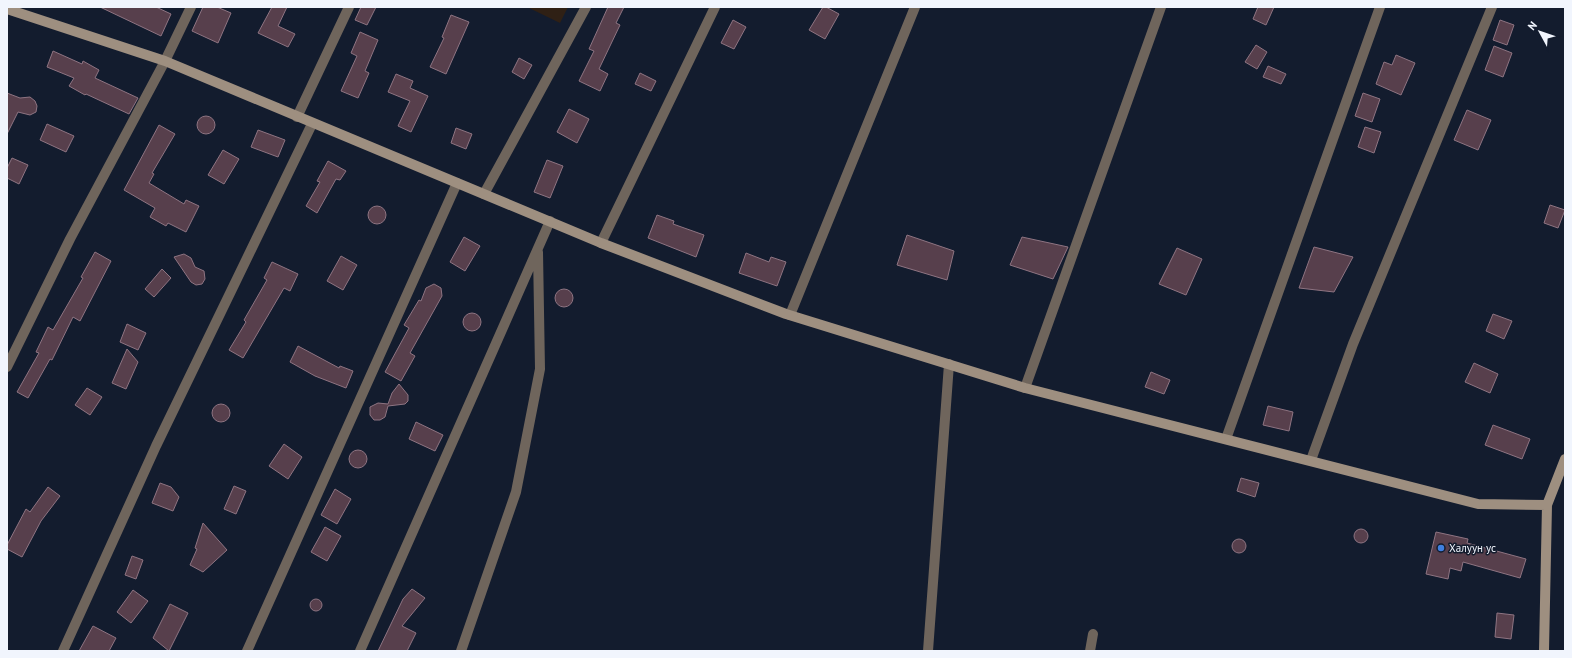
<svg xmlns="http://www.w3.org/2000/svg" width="1572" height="658" viewBox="0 0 1572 658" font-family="'PT Sans',sans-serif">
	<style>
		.education { fill: #2f2015 }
		.building { fill: #573f4c; stroke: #8e7482 }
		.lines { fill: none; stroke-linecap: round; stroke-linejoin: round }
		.street { stroke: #6f655c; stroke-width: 10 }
		.secondary { stroke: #9e8f80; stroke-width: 10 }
		.shop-dot { fill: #3f7fe0; stroke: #131c2e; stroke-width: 1.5 }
		.labels { text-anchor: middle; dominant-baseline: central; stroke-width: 3; stroke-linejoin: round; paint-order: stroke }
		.poi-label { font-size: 11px; fill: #f1f5fd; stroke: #131c2e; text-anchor: start }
	</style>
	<rect width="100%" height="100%" fill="#131c2e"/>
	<!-- education -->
	<path class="education" d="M527 7H568L560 23Z"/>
	<!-- building -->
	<path class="building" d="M100 7H156L171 14 161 36Z
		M203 7H217L231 13 218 43 192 31Z
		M272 7H287L278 26 295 34 288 47 258 33Z
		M361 7H376L367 25 355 20Z
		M608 7H624L616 23 620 25 599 69 608 74 600 91 579 81 594 51 589 49Z
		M823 7H826L839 14 825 39 809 30Z
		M1258 7H1274L1266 25 1253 19Z
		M451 15 469 22 446 74 430 67 444 38 442 37Z
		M733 20 746 27 734 49 721 43Z
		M1500 20 1514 25 1507 45 1493 40Z
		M360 32 378 40 365 71 369 73 358 98 341 91 357 56 351 53Z
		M1256 45 1267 52 1257 69 1245 62Z
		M1494 46 1512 53 1503 77 1485 70Z
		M53 51 82 64 83 61 99 70 95 78 138 98 129 114 86 94 85 95 69 86 74 78 47 67Z
		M1396 55 1415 63 1401 95 1376 84 1384 62 1392 65Z
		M519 58 532 65 524 79 512 72Z
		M1268 66 1286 74 1281 84 1263 77Z
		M640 73 656 81 651 91 635 84Z
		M396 74 413 81 410 88 428 96 411 132 398 126 410 101 388 92Z
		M7 93 20 98 30 97 35 101 37 106 36 112 30 115 18 112 7 134Z
		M1363 93 1380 99 1372 122 1355 116Z
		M569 109 589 119 577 143 557 132Z
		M1467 110 1491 120 1478 150 1454 140Z
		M197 125a9 9 0 1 1 18 0a9 9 0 1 1-18 0Z
		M47 124 74 136 66 152 40 140Z
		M159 125 175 134 152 173 154 174 149 183 184 204 186 200 199 206 186 232 168 223 166 226 150 217 155 208 124 190Z
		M1365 127 1381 132 1374 153 1358 147Z
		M456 128 472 134 466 149 451 143Z
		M258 130 285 140 278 157 251 147Z
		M223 150 239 159 224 184 208 175Z
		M12 158 28 165 19 184 7 178V168Z
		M547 160 563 166 550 198 534 192Z
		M328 161 346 171 340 180 336 179 317 213 306 206 320 182 317 181Z
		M1550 205 1565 210 1558 228 1544 223Z
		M368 215a9 9 0 1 1 18 0a9 9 0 1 1-18 0Z
		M657 215 674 221 673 224 704 235 696 257 648 238Z
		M907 235 954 251 947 280 897 265Z
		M464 237 480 246 465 271 450 262Z
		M1022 237 1068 247 1053 279 1010 265Z
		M1314 247 1353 257 1334 292 1299 288Z
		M1177 248 1202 259 1186 295 1159 284Z
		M95 252 111 261 80 321 73 317 52 360 50 359 28 398 17 392 39 353 36 352 48 327 53 330 83 278 81 277Z
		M746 253 769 262 771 257 786 262 777 286 739 273Z
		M184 254 191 258 195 267 204 271 205 279 202 284 196 285 191 282 174 257Z
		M341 256 357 265 343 290 327 281Z
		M272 262 298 274 290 291 284 288 243 358 229 350 246 322 244 320 267 280 264 278Z
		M162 269 171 278 154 297 145 289Z
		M434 284 441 288 442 296 410 353 415 356 401 381 385 372 409 328 404 325 419 300 421 301 426 288Z
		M555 298a9 9 0 1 1 18 0a9 9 0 1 1-18 0Z
		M463 322a9 9 0 1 1 18 0a9 9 0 1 1-18 0Z
		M1493 314 1512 321 1504 339 1486 331Z
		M127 324 146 333 138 350 120 342Z
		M298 346 339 368 340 366 353 371 346 388 315 376 290 362Z
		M127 349 138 362 126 389 112 383Z
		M1474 363 1498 374 1490 393 1465 382Z
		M1151 372 1170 380 1164 394 1145 387Z
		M399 384 408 395V401L405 404 388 406 385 417 380 420H374L370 415V407L378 403 388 404 392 393Z
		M87 388 102 397 90 415 75 405Z
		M212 413a9 9 0 1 1 18 0a9 9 0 1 1-18 0Z
		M1268 406 1293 412 1289 431 1263 425Z
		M416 422 443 435 435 451 409 439Z
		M1493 425 1530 439 1522 459 1485 445Z
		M284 444 302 457 288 479 269 466Z
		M349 459a9 9 0 1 1 18 0a9 9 0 1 1-18 0Z
		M1241 478 1259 483 1255 497 1237 491Z
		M160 483 171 487 179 497 173 511 152 503Z
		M234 486 246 491 236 514 224 509Z
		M48 487 60 496 41 521 22 557 7 549V545L26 509 30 512Z
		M335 489 351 499 337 524 321 515Z
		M203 523 227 550 203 572 190 565 197 549 195 548Z
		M325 527 341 536 327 561 311 552Z
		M1354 536a7 7 0 1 1 14 0a7 7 0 1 1-14 0Z
		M1436 532 1468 539 1467 543 1526 559 1520 578 1463 562 1461 571 1450 568 1448 579 1426 574Z
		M1232 546a7 7 0 1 1 14 0a7 7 0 1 1-14 0Z
		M132 556 143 560 136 579 125 575Z
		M412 589 425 598 402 626 416 633 407 651H378L403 599Z
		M133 590 148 601 131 623 117 612Z
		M310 605a6 6 0 1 1 12 0a6 6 0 1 1-12 0Z
		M170 604 188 613 169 651 153 638Z
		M1497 613 1514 615 1511 639 1495 637Z
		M93 626 116 638 109 651H79Z"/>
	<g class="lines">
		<!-- street -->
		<path class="street" d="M297 117 349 7
			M484 194 586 7
			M601 243 715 7
			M790 315 915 7
			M7 367 70 239 165 61 191 7
			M1025 388 1161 7
			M1226 439 1380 7
			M1311 460 1353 344 1492 7
			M63 651 156 446 312 124
			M247 651 457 183
			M360 651 550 221
			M461 651 516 492 540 369 538 252
			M928 651 949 364
			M1090 651 1093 634"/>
		<!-- secondary -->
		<path class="secondary" d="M7 9 165 61 601 243 786 314 1025 388 1478 504 1547 505
			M1544 651 1547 505 1565 459"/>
	</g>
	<!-- markers -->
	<circle class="shop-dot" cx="1441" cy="548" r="4"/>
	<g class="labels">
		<!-- poi labels -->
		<g class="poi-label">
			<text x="1449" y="548">Халуун ус</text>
		</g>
	</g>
	<!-- border -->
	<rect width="1572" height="658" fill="none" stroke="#f1f5fd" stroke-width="16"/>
	<!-- north arrow -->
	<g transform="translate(1540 32) rotate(310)" stroke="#131c2e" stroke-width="3" paint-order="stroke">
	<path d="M0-3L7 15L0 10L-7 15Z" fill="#f1f5fd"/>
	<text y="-6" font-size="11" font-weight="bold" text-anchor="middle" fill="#f1f5fd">N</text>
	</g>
</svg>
